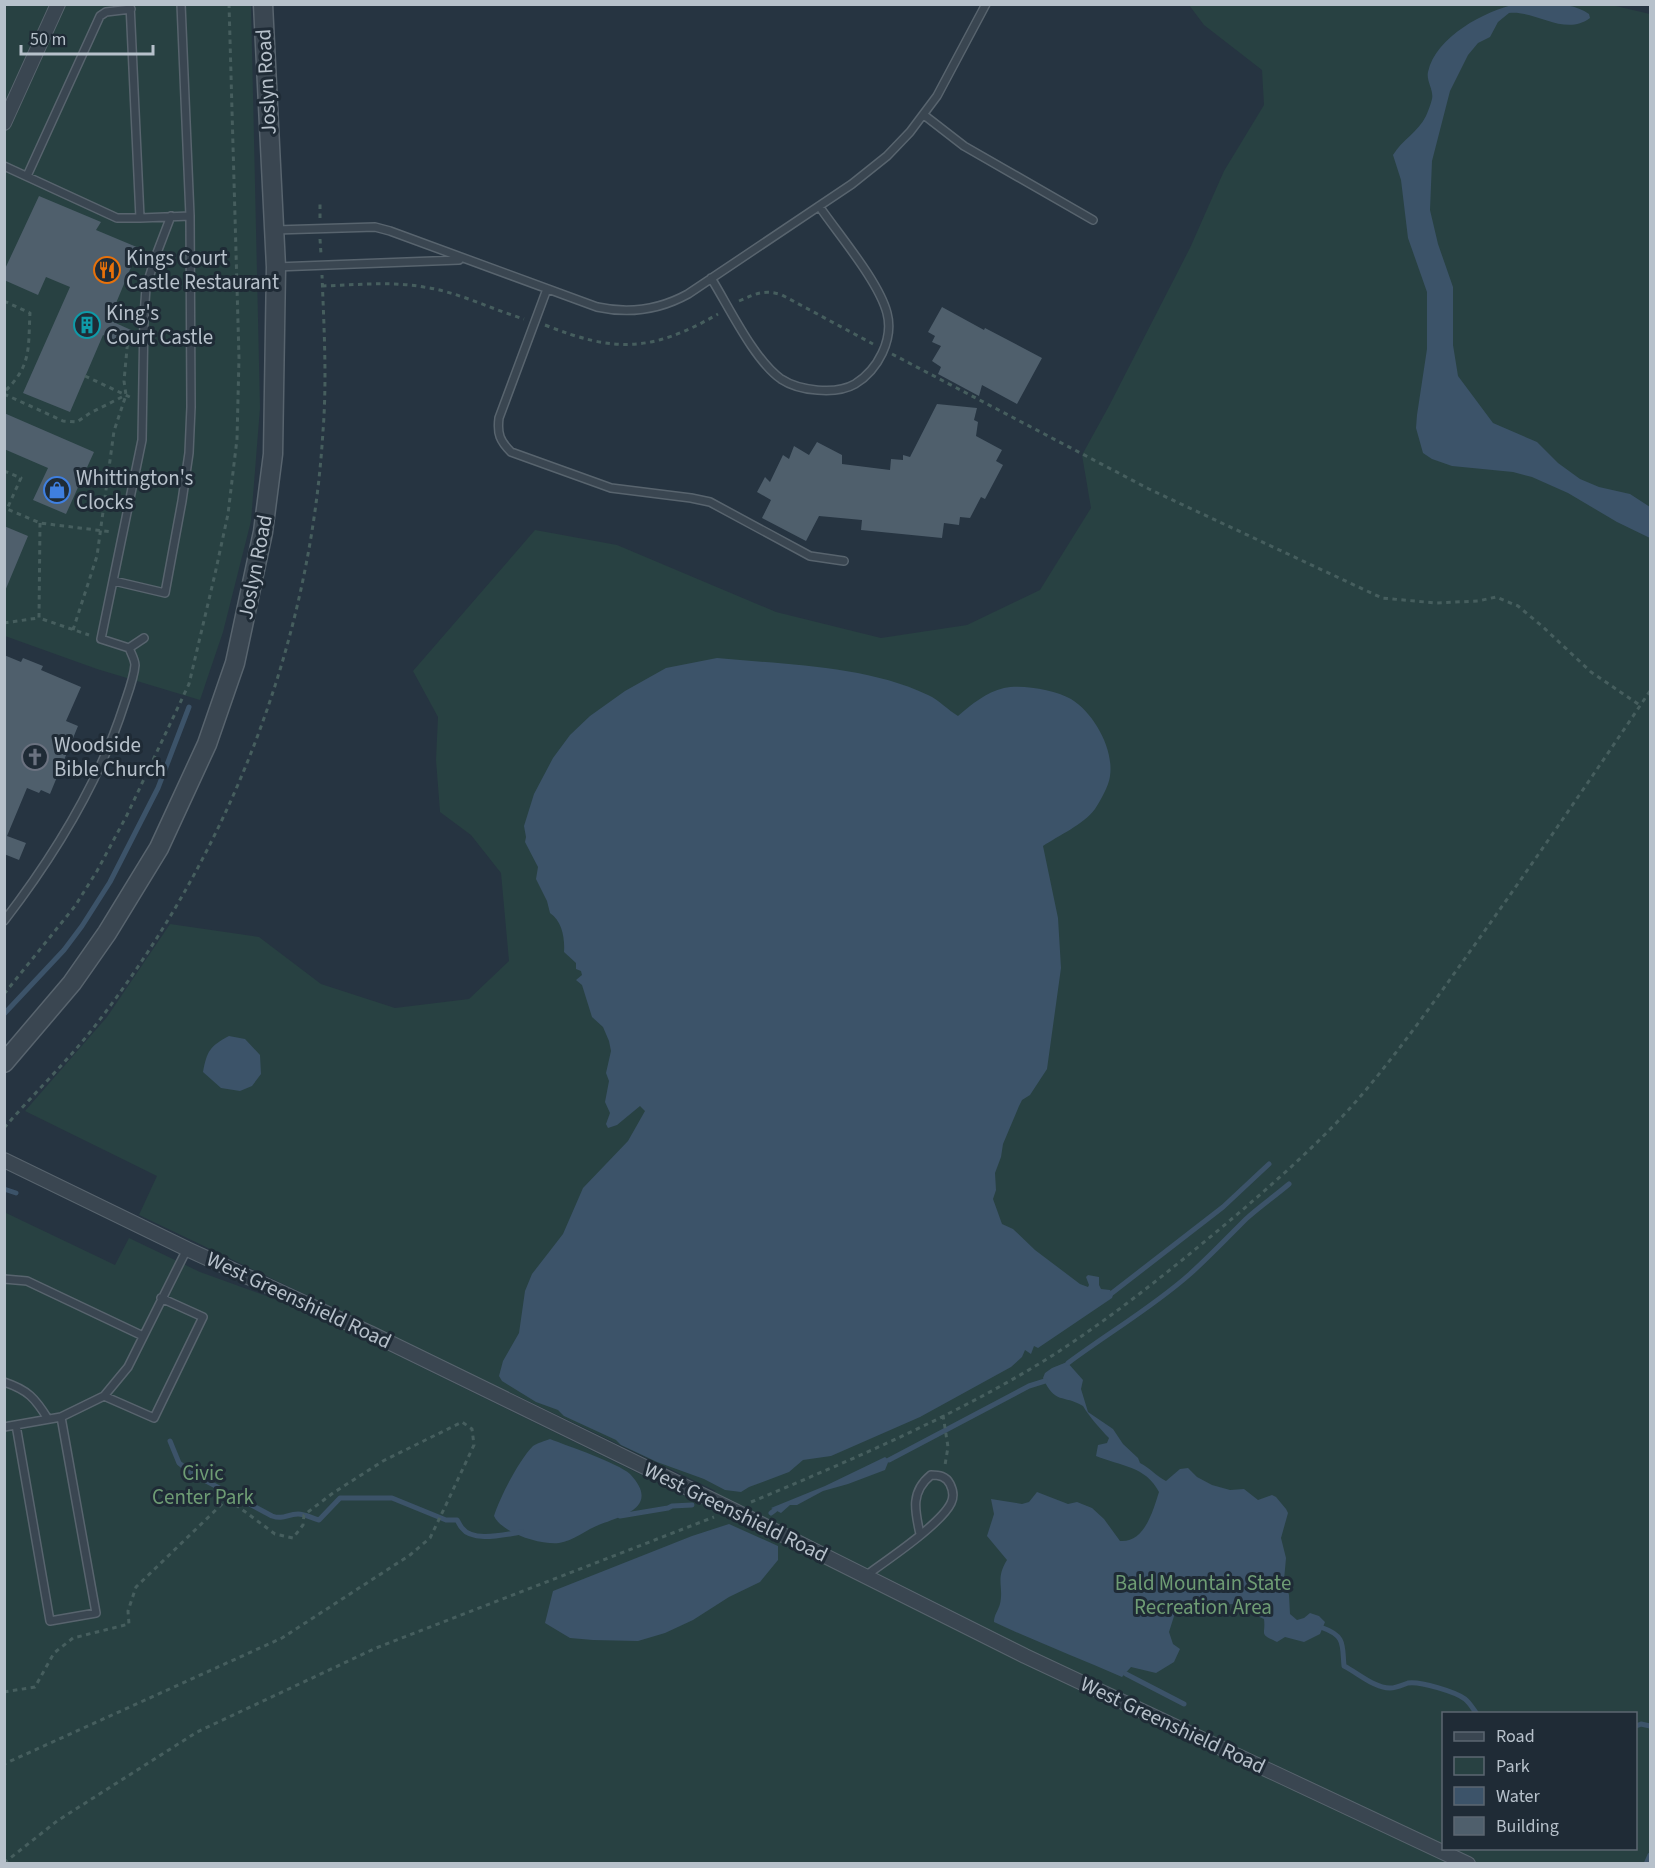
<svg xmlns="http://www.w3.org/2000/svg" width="1655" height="1868" viewBox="0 0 1655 1868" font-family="'Source Sans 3',sans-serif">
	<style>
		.green { fill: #284142; fill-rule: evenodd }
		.water { fill: #3c5369 }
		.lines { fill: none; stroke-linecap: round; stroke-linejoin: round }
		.stream { stroke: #3c5369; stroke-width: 5 }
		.building { fill: #4f5f6c }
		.service-casing { stroke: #58646e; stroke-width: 10 }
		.minor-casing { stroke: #58646e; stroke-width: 16 }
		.tertiary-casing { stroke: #58646e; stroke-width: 21 }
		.path { stroke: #465e5e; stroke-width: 3; stroke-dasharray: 4.5 4.5; stroke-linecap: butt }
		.service { stroke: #3a4651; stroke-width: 7 }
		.minor { stroke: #3a4651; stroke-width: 14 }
		.tertiary { stroke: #3a4651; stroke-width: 18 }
		.labels { text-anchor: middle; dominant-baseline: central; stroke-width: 6; stroke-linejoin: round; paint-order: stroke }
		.street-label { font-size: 21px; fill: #b7c1cb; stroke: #1f2b36 }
		.poi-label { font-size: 21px; fill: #b7c1cb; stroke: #1f2b36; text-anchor: start }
		.park-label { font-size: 21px; fill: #6e9c74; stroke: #1f2b36 }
	</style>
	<rect width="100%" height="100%" fill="#263441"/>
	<!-- green -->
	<path class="green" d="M1607 4 1650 14V1863H5L4 1212 115 1265 129 1238 200 1272 305 1310 693 1500 716 1491 139 1215 157 1176 25 1111 107 1017 170 924 259 937 321 984 395 1008 469 999 509 961 501 873 471 835 440 812 436 760 438 717 413 671 535 530 617 545 776 612 881 638 967 625 1040 590 1091 508 1082 455 1109 406 1190 248 1224 171 1264 105 1262 70 1204 25 1189 5ZM1444 1714H1636V1848H1444Z
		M4 5H251L260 408 251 521 223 632 200 700 97 669 5 636Z"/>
	<!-- water -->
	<path class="water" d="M1517 4C1539 4 1570 0 1589 14L1590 18C1565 37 1536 10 1509 13L1498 22 1490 37 1478 43 1468 55 1450 91 1432 161 1430 210 1438 244 1453 287V345L1458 376 1493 423 1537 442 1558 463 1580 479 1599 487 1630 494 1650 507V538L1617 522 1568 493 1532 477 1513 472 1452 466 1432 459 1423 453 1416 428 1417 415 1427 349V292L1408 238 1401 180 1393 155C1402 140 1418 132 1426 116 1428 111 1431 104 1432 99 1434 90 1426 81 1428 72 1435 37 1486 10 1517 4Z
		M717 658C786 665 864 665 928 695 939 700 948 710 958 716 971 705 986 692 1004 688 1022 684 1055 690 1071 699 1094 713 1114 749 1110 776 1109 786 1100 801 1095 809 1084 824 1058 836 1043 846L1058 918 1061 968 1047 1069 1030 1095 1022 1100 1019 1106 1003 1144 1001 1157 995 1173 996 1190 993 1199 1002 1224 1013 1229 1035 1250 1080 1284 1088 1287 1089 1285 1086 1277 1088 1275 1099 1277V1285L1101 1289 1110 1290 1113 1295 1112 1298 1038 1348 1034 1346 1031 1354 1025 1350 1022 1357 1011 1367 920 1417 831 1456 803 1460 789 1472 749 1487 741 1492 725 1490 704 1479 657 1462 621 1445 616 1440 564 1416 558 1410 536 1402 502 1381 499 1376 503 1361 519 1333 525 1291 532 1274 563 1234 583 1188 628 1141 645 1111 640 1106 617 1125 608 1128 606 1124 610 1113 605 1102 609 1081 606 1073 611 1051 609 1041 603 1027 592 1017 582 985 576 980 582 975 581 971 576 969V963L564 952C565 938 562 921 550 913L547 901 536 879 538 867 525 842 526 837 524 826 534 794 553 758 570 735 590 716 625 691 666 668Z
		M229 1036 245 1039 260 1055 261 1074 252 1086 240 1091 221 1088 203 1072C207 1051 210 1046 229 1036Z
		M1067 1362 1083 1380 1081 1389 1088 1412 1113 1429 1123 1444 1138 1458 1140 1463C1150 1468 1156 1476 1166 1481L1180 1469 1188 1468 1197 1477 1212 1485 1230 1490 1244 1489 1258 1500 1272 1495 1276 1497 1286 1509 1288 1513 1281 1538 1286 1558 1284 1580 1289 1595 1290 1614 1297 1620 1304 1618 1310 1613 1319 1616 1325 1622 1320 1634 1304 1642 1285 1637 1277 1642C1258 1633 1266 1636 1264 1619L1253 1614 1247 1606C1238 1603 1226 1603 1218 1609L1200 1601 1179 1608 1175 1613 1169 1632 1173 1644 1180 1649 1174 1662 1156 1673 1131 1667 1122 1677C1079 1658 1036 1642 994 1622 994 1615 998 1611 1000 1604 1004 1586 995 1579 1007 1560L987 1536 994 1514 991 1499 1022 1504 1029 1502 1037 1492 1068 1504 1077 1502 1092 1508 1104 1519 1120 1541C1145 1543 1153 1510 1159 1492 1146 1466 1120 1466 1096 1456L1098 1445 1107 1443 1109 1438C1100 1429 1089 1416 1083 1406 1063 1394 1055 1405 1043 1378L1045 1373 1052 1368Z
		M550 1439C568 1446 618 1463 630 1474 660 1506 625 1515 601 1524 587 1529 573 1541 559 1543 540 1545 502 1533 494 1516 500 1497 519 1460 533 1446 537 1443 545 1441 550 1439Z
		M885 1457 889 1460 885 1470 848 1484 823 1491 797 1505H790L781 1513 771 1508 825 1486Z
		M729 1524 778 1546V1560L760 1582 729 1597 693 1620 665 1633 638 1641 593 1640 570 1638 545 1623 553 1591 692 1536Z"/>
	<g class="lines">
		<!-- stream -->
		<path class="stream" d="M4 1014 64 950 82 926 110 882 158 788 189 707
			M4 1189 16 1193
			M1112 1293 1223 1207 1269 1164
			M1068 1363C1108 1333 1153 1307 1190 1274 1210 1256 1228 1237 1246 1219 1259 1207 1275 1196 1289 1184
			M170 1441 179 1463 193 1474 272 1516C284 1520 287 1514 298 1514 305 1514 312 1518 319 1520L340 1498H392L446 1520H457C459 1523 460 1526 462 1528 473 1543 506 1534 522 1532
			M889 1460 1029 1386 1045 1381
			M771 1513 775 1510
			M620 1516 668 1508 672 1506 692 1505
			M1323 1628C1346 1636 1342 1646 1344 1666 1358 1673 1374 1688 1390 1688 1397 1688 1402 1685 1408 1683 1420 1681 1456 1692 1465 1699 1470 1703 1473 1709 1477 1714
			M1126 1674 1184 1704
			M1636 1726 1641 1724 1650 1726
			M1646 1864 1650 1855"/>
	</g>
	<!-- building -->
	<path class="building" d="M39 196 101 222 96 230 139 248 109 320 131 330 125 345 103 335 70 412 23 393 70 287 46 277 38 295 4 280V271Z
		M942 307 984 330 985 328 1042 358 1017 404 982 385 979 396 938 374 941 367 932 361 941 346 932 342 935 336 928 332Z
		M937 404 977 408 974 420 978 422 976 436 1002 450 996 461 1003 465 985 499 981 497 970 518 960 517 959 525 944 523 942 538 861 530 862 520 819 516 806 541 762 518 771 500 757 492 765 477 770 482 783 455 789 459 794 446 809 455 817 442 842 455V464L890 470 891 459 903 460V455L910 457Z
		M4 413 94 452 66 514 33 500 48 468 4 449Z
		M4 526 28 536 5 591H4Z
		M4 655 21 662 23 658 43 666 41 670 81 687 66 721 78 726 50 794 41 790 39 793 27 788 7 836 26 843 19 860 4 854Z"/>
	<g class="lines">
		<defs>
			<path id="service" d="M130 4 140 218 190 216
				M924 115 964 146 1093 220
				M4 166 117 218H140
				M27 176 100 16 106 12 131 9
				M275 230 375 227 390 231 597 307C629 314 659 310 688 294L852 184 887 156 910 132 937 96 986 4
				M276 267 459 260
				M711 278C729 307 754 360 781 379 799 391 836 395 855 384 878 370 894 339 887 313 879 282 839 235 819 206
				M547 289 499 418C497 434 500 441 511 452L611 488 691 498 710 502 810 556 844 561
				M114 581 165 593 182 501 189 453 191 407 190 216 181 4
				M129 648 101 639 142 440 144 316 146 288 155 258 171 216
				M4 921C54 856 99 783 124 705 128 693 134 678 135 665 135 660 131 653 129 648L144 638
				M4 1279 27 1281 143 1336
				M4 1382C28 1390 35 1398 48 1419
				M104 1396 154 1418 203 1317 161 1298
				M16 1425 50 1621 96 1613 61 1417
				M4 1427 61 1417 104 1396 128 1367 187 1249
				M865 1576C886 1561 941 1524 951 1503 954 1497 953 1490 950 1484 946 1476 939 1475 931 1475 910 1492 915 1511 920 1534"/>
			<path id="minor" d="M4 123 58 4
				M4 1160 187 1249 370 1333 733 1510 1025 1656 1468 1864"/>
			<path id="tertiary" d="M4 1063 72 983 107 933 159 848 207 744 235 663 263 532 273 454 276 267 263 4"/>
		</defs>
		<!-- service casing -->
		<use href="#service" class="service-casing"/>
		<!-- minor casing -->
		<use href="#minor" class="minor-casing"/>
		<!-- tertiary casing -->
		<use href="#tertiary" class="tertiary-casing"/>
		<!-- path -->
		<path class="path" d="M320 218V202
			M320 239 321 254
			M322 286C356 285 391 281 424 287 458 292 491 309 524 319
			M4 301 30 313C28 348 32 366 4 392
			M739 301C755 294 764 289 782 295L873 344
			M545 325C615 353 652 352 718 314
			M892 354 1149 489 1382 598 1436 603 1478 601 1496 597 1518 606 1543 627 1591 672 1641 706
			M85 376 132 398
			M4 394 63 421 77 422 90 413 126 395
			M4 471 21 478 7 509 40 523 112 532
			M40 523 39 618 89 635
			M4 623 38 618
			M73 630 97 556 114 431 126 395 124 381 128 338
			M4 994 75 906 97 871 127 815 189 684 215 574 228 514 237 439 239 358 229 4
			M4 1128C35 1092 69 1060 98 1022 229 852 310 646 323 431 327 380 324 327 322 275
			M943 1415 948 1447 945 1465
			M751 1502C856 1458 962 1413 1058 1352 1122 1310 1182 1261 1240 1212 1284 1174 1328 1135 1365 1091 1401 1048 1434 1002 1466 957 1529 869 1590 780 1650 691
			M4 1692 35 1687 54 1653 73 1638 129 1624 128 1611 136 1587 223 1503 236 1505 275 1534 293 1538 303 1525 304 1515 333 1493 383 1461 462 1422 472 1429 474 1445 444 1509 430 1538 410 1555 282 1638 4 1764
			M4 1863 57 1821 197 1732 376 1648 714 1517"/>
		<!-- service -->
		<use href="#service" class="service"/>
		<!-- minor -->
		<use href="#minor" class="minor"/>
		<!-- tertiary -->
		<use href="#tertiary" class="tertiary"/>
	</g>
	<!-- icons -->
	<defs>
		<symbol id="restaurant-ring" viewBox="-11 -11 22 22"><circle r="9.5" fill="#1f2b36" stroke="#e8710a" stroke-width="1.5"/><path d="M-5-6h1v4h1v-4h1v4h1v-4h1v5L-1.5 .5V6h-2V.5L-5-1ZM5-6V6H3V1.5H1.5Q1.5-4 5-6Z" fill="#e8710a"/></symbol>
		<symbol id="building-ring" viewBox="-11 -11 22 22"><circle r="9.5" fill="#1f2b36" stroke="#0f9aa8" stroke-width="1.5"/><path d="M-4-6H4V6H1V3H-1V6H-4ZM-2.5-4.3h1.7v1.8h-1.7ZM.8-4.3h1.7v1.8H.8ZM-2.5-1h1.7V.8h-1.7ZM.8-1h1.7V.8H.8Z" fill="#0f9aa8"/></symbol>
		<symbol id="shop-ring" viewBox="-11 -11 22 22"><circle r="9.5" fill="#1f2b36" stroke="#3f7fe0" stroke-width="1.5"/><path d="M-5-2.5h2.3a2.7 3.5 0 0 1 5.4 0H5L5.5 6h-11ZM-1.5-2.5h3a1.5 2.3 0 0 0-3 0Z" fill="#3f7fe0"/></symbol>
		<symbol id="church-ring" viewBox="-11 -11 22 22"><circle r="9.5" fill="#1f2b36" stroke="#6b7280" stroke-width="1.5"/><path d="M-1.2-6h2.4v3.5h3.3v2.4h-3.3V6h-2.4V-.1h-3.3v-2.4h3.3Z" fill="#6b7280"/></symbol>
	</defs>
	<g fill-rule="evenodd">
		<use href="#restaurant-ring" x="92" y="255" width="30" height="30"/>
		<use href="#building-ring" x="72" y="310" width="30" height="30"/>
		<use href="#shop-ring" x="42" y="475" width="30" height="30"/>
		<use href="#church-ring" x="20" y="742" width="30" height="30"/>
	</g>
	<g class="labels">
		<!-- street labels -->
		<g class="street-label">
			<text transform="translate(266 82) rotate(-93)">Joslyn Road</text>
			<text transform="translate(255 567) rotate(-79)">Joslyn Road</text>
			<text transform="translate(299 1300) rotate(25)">West Greenshield Road</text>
			<text transform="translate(736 1512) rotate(26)">West Greenshield Road</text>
			<text transform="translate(1173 1725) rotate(25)">West Greenshield Road</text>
		</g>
		<!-- poi labels -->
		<g class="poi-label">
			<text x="126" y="258">Kings Court<tspan x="126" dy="24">Castle Restaurant</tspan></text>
			<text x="106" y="313">King's<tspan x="106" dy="24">Court Castle</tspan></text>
			<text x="76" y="478">Whittington's<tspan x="76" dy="24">Clocks</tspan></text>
			<text x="54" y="745">Woodside<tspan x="54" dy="24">Bible Church</tspan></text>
		</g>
		<!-- park labels -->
		<g class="park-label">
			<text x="203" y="1473">Civic<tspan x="203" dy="24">Center Park</tspan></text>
			<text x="1203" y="1583">Bald Mountain State<tspan x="1203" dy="24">Recreation Area</tspan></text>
		</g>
	</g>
	<!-- border -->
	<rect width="1655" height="1868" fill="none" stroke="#b7c1cb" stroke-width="12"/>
	<!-- legend -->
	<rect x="1442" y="1712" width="195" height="138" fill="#1f2b36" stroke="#5c6772" stroke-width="1.5"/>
	<rect x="1454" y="1732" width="30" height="9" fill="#3a4651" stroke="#5c6772" stroke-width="1.5"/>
	<text x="1496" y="1742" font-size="18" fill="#b7c1cb">Road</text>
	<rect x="1454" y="1757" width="30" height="18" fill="#284142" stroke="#5c6772" stroke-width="1.5"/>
	<text x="1496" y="1772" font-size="18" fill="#b7c1cb">Park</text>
	<rect x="1454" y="1787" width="30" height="18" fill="#3c5369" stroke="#5c6772" stroke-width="1.5"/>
	<text x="1496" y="1802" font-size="18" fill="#b7c1cb">Water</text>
	<rect x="1454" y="1817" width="30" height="18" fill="#4f5f6c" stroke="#5c6772" stroke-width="1.5"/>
	<text x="1496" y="1832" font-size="18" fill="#b7c1cb">Building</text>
	<!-- scale -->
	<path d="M21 45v9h132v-9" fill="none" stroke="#b7c1cb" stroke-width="3"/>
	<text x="30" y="45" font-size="18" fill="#b7c1cb" stroke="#1f2b36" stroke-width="4.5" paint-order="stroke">50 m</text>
</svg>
